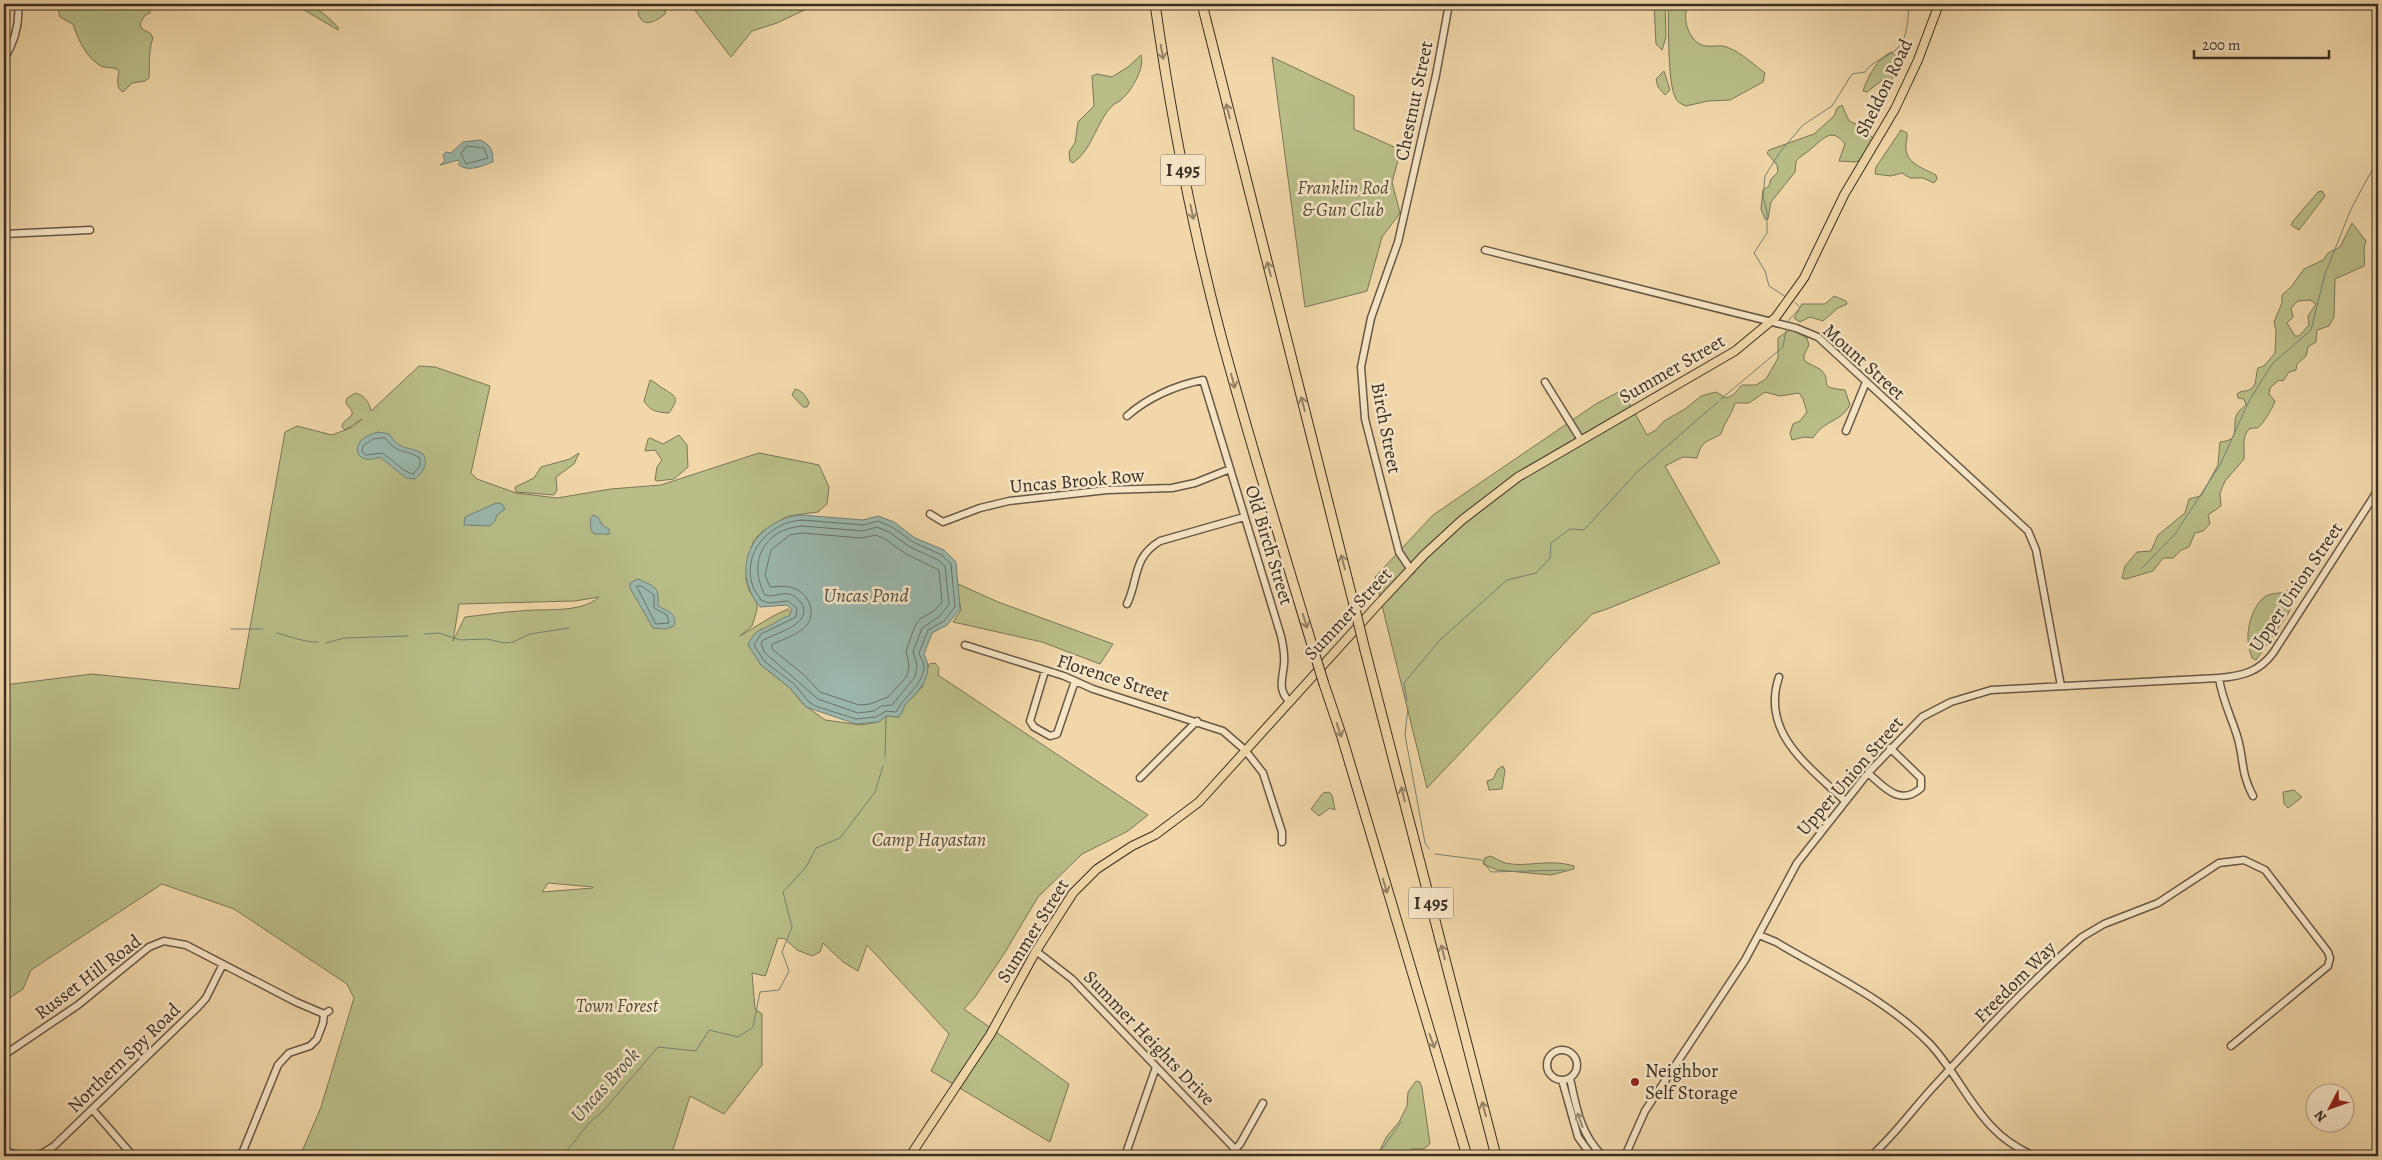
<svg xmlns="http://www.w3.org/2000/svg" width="2382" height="1160" viewBox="0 0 2382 1160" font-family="Alegreya,serif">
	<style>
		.green { fill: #b9be89; stroke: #797658; fill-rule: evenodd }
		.water { fill: #9bb8ae; stroke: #748178 }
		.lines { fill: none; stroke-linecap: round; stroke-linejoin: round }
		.shore { stroke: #6a736a; stroke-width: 1 }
		.stream { stroke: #748178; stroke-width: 1 }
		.minor-casing { stroke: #675847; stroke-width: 9 }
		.major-casing { stroke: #392e26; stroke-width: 10 }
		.highway-casing { stroke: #392e26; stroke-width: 11 }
		.minor { stroke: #f6e5c7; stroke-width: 6 }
		.major { stroke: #f1d7a9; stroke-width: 8 }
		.highway { stroke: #f1d7a9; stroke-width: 9 }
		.highway-bridge-casing { stroke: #392e26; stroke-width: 11; stroke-linecap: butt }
		.highway-bridge { stroke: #f1d7a9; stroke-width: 9 }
		.oneway { stroke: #958268 }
		.oneway2 { stroke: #988a76 }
		.poi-dot { fill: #8f2418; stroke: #f6e5c7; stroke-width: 2 }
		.labels { text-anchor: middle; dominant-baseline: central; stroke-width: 5; stroke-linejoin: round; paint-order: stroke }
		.shield { fill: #f6e5c7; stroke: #726556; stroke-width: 1 }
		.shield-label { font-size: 18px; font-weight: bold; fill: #392e26 }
		.street-label { font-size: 19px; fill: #392e26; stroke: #f6e5c7 }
		.park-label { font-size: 19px; font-style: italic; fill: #534b3a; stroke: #f6e5c7 }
		.poi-label { font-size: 19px; fill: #392e26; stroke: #f6e5c7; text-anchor: start }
		.water-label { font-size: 20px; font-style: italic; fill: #525048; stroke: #f6e5c7 }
	</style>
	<rect width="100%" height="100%" fill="#f1d7a9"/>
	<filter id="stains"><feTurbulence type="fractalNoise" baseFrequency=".004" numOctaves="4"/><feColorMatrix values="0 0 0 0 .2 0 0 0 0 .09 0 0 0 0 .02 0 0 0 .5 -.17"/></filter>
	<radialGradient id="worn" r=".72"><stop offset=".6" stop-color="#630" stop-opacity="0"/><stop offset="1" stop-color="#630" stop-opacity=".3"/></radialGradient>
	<!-- green -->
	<path class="green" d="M57 4H150V13L145 15 140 24 142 29 150 33 153 38C148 52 150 63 149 78L145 81 132 83 123 92C115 87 118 79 119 71 114 66 108 69 101 66 86 58 78 39 73 24L60 17Z
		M294 4C315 4 324 13 338 27V30Z
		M642 4H671L666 7 665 14C655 22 643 29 638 13Z
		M690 4H817L777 23 752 31 731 57Z
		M1654 4H1665L1666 37 1662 50 1656 44Z
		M1668 4H1697L1689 5C1680 17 1690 45 1706 46 1714 47 1721 44 1729 48 1742 53 1754 65 1765 73L1763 82 1730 100 1708 101 1686 106C1682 104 1678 103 1676 99 1667 83 1669 25 1668 4Z
		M1891 52 1899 59 1891 83 1886 77 1867 92 1863 91C1868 76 1877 59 1891 52Z
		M1141 55C1145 68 1132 90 1122 99 1119 102 1115 103 1112 106 1096 122 1093 149 1073 163L1070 161 1069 152 1075 143 1078 122 1094 106 1092 76 1097 74 1112 77 1128 67Z
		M1272 57 1354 96V129L1401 150 1392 182 1400 213 1382 237 1367 291 1305 307Z
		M1664 71 1670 90 1665 95 1658 87 1656 79Z
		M1842 105 1849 121 1861 126 1873 138 1864 159 1855 162 1839 161 1845 144C1832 127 1824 138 1812 148 1807 153 1801 155 1796 161L1795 172 1771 202 1768 219H1765L1761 209 1763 190 1769 186 1771 179 1778 172 1777 165 1767 153 1769 150 1814 134 1834 116 1837 108Z
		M1901 130 1907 133C1908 139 1905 143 1906 149 1907 164 1925 169 1936 175L1937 179 1934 183 1923 178H1910L1902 173 1891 176 1875 174 1876 167Z
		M2322 191 2325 196 2299 230 2291 225 2293 221 2318 192Z
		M2352 223 2366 241C2362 252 2366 255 2364 266L2335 279 2334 317 2329 326 2317 330 2316 342 2308 347 2306 356 2297 364 2296 370 2289 372 2283 381 2279 380 2270 388 2269 394 2275 401C2274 405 2262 427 2257 428 2255 428 2252 428 2249 429 2241 439 2245 448 2244 459L2225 481 2220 493 2221 506 2208 515 2210 524 2203 531 2195 533 2189 547 2181 550 2173 558H2163L2153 571 2126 579 2122 578 2125 566 2137 552 2151 551 2158 535 2185 513 2189 499 2201 496 2218 465 2220 442C2242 440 2231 428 2237 414 2239 410 2243 408 2246 405L2244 399 2238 398 2237 394C2242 390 2244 392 2249 390 2258 386 2255 375 2258 368L2264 366 2275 353 2276 330 2274 322 2282 303V295L2291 287 2304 269 2323 260 2328 253 2340 247ZM2310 300 2316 304 2308 316 2309 325 2299 336H2295L2287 323 2293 317 2291 308 2298 301Z
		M1834 296 1846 301 1847 304 1838 308 1823 321 1810 317 1800 322 1794 318 1802 304H1825Z
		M1791 329 1807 338 1809 345 1804 355V360C1809 365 1816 366 1821 370 1834 383 1815 387 1845 390L1850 405C1840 423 1825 419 1813 438L1804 437 1792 440 1790 433 1793 424 1800 421 1807 412 1803 399 1799 393 1780 396 1765 392 1749 403H1735C1732 415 1724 422 1721 434 1706 443 1702 440 1697 458L1683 457 1665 466 1720 563 1607 609 1592 614 1427 788 1375 577 1433 515 1596 404 1622 390 1647 435 1656 430 1664 421 1685 409 1701 396 1716 392 1726 398 1733 395 1742 385H1756L1766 379 1778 358V338Z
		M419 366 435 367 490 386 471 473 477 479 516 493 557 498 611 489 661 485 759 453 819 465 829 487 827 504 818 512 788 516 763 531 754 540 749 555 746 579 749 590 757 603V610L752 626 740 636 773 616 788 609 794 616 752 651 761 665 790 688 803 704 825 720 861 725 878 722 887 716 899 717 905 705 923 686 925 666 928 668 929 664 935 663 939 668 938 675 1148 815 1128 831 1082 854 1038 897 1004 954 975 997 964 1009 1069 1084 1050 1142 931 1071 949 1034 867 945 858 971 843 962 823 943 820 952 812 956 797 950 785 939 778 938 766 974 765 976 752 973 755 1009 762 1014V1065L724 1114 690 1096 671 1156H300L321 1107 354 998 347 984 234 909 162 884 31 970 23 989 8 999 4 994V685L92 674 239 689 285 432 297 426 332 435 353 427 362 419 345 430 342 427 343 423 352 415V411L346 403 347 398 356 393C365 396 369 402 371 411ZM599 597C580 614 545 608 520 611 502 612 484 615 465 617L453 641 459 604 575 601ZM548 883 593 887V888L542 892Z
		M650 380C656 382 658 386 664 389 677 397 679 398 669 413 657 412 651 412 644 401Z
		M795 389C803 391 806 396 809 403L807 407H803L792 395Z
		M679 435 687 445 688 467 674 479 657 481 655 480 657 467 662 460 655 450 645 451 648 439 650 438 663 444Z
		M579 453 574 464 556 477 557 490 554 495 516 492 515 487 534 478 541 467 570 459Z
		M956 583 998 602 1113 644 1100 664 1042 642 953 622 961 610Z
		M2288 590H2294L2297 595 2288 614 2256 660 2252 658C2250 652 2248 645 2248 639 2247 626 2254 603 2266 596 2272 593 2281 594 2288 590Z
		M1503 766 1505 771 1502 789 1489 790 1487 781 1493 779 1498 769Z
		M2294 790 2302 797 2288 808 2284 804 2283 792Z
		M1329 792 1332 795 1335 810 1330 808 1319 816 1311 809 1323 793Z
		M1490 856C1495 858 1500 861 1505 863 1528 868 1548 858 1574 866V869L1551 875 1497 870 1483 864 1485 858Z
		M1416 1081 1420 1082 1422 1088 1430 1144 1424 1149H1411L1404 1156H1377L1387 1136 1399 1122 1407 1106 1408 1092Z"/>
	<!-- water -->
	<path class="water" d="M480 140C491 145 493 150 493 162 481 166 468 173 458 164L460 162 458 160 440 165 445 161 443 155 446 152 451 153 463 142Z
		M378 432 389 434C402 453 406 444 423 454 429 464 423 472 415 479L406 478 380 457C370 460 360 462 357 450 358 439 368 435 378 432Z
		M496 503 502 504 505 509 497 515 495 521 490 526 464 525 465 517Z
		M593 515 598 517 602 525 609 529 610 534H594L591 530 590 519Z
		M802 515 863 520 878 516 894 522 915 538 944 550 956 562 960 609 947 625 932 633 924 654C935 675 920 689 906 704 902 709 903 713 899 717L887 716 878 722 856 724 806 707 790 688 761 665 748 645C755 630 757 632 771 625 778 621 781 618 789 616L792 610 787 605 760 607C728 568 754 519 802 515Z
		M638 579C656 587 659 587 658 606 667 611 678 613 674 626L665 629 653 628 630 588V583Z"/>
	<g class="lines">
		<!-- shore -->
		<path class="shore" d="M467 146 484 148 488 158 466 164 461 154Z
			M385 438C399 456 404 448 420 458V466L413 474C404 473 391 458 382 453L366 455 362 452 363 446 373 439Z
			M802 520 863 525 878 521 892 527 913 542 942 555 951 564 955 607 944 621 928 630 919 653C920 657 923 661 924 664 925 684 904 696 896 712L886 711 876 717 856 719 815 706 808 701 794 684 764 661 754 645 761 634 796 617 797 608 788 601 769 603 761 600C759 596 755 592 753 587 741 553 769 522 802 520Z
			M802 526 863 531 877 527 889 532 910 547 938 560 945 566 949 604 940 616 922 628 913 652 917 665 915 677 892 705 881 706 874 711 858 713 818 699 765 653 761 644 762 641C774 633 810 626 803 606 801 602 797 597 792 595 783 591 773 598 765 595 747 562 764 529 802 526Z
			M802 533 861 538 876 535 885 539 906 554 939 570 942 602 935 610 920 619 915 626 906 651 909 665 907 676 888 697 870 704 859 705 820 692 803 674 772 649V644C781 641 800 633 806 626 817 613 809 593 793 588 786 585 778 587 770 587L765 575 771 550 790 535Z
			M637 586H642L654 595V608L667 615 669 623 656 624Z"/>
		<!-- stream -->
		<path class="stream" d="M2378 76 2376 84 2378 98
			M1786 297 1769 286 1765 271 1754 253 1767 233V212L1763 197 1765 176 1780 152 1803 125 1832 106 1852 74 1865 72C1873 60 1887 58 1897 49 1908 38 1908 18 1909 4
			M1788 321 1800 308 1795 302
			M1721 399 1783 347 1786 330
			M2141 569 2175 534 2220 465 2249 401 2272 364 2311 330 2325 274 2351 209 2378 159
			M231 629H263
			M277 633C288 636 307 643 318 642
			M425 634 439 633 460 640 487 639 504 643 513 642 530 634 569 628
			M326 643 344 638 408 636
			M1407 701 1404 683 1440 640 1507 580 1536 573 1550 558 1551 543 1570 529 1584 530 1637 472 1718 402
			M1408 707 1405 735 1425 843 1429 849
			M885 757 886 716
			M1435 854 1482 860 1491 872 1565 870
			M563 1156 588 1124 603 1111 658 1047 696 1051 709 1030 738 1037 753 1027 760 992 779 990 789 971 782 952 792 927 783 892 806 867 816 848 840 838 875 792 883 766
			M1377 1156 1401 1122"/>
		<defs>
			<path id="minor" d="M4 59C14 43 20 24 18 4
				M4 234 90 230
				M1485 250 1796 328 1818 337 2028 531 2036 550 2061 686
				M1545 382 1581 440
				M1127 416C1147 398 1176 385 1203 380L1281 636C1283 645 1285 655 1284 664 1283 678 1277 689 1289 701
				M1846 431 1866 382
				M930 514 943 522 980 508 1009 501 1107 490 1172 488 1195 483 1230 469
				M1411 570 1399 552 1365 419 1361 367 1371 318 1398 242 1436 75 1449 4
				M1127 604C1139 579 1132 558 1160 541L1244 517
				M965 645 1064 676 1093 689 1223 731 1245 750 1263 773 1282 832V842
				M1045 671 1030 721 1034 727 1050 736 1057 734 1075 681
				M1779 677C1760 733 1809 766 1845 801
				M2219 678C2222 700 2232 718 2238 739 2244 761 2241 774 2253 796
				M1868 773C1884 787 1900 807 1921 788V778L1890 748
				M1140 778 1197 721
				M1759 935 1776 942C1828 973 1886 999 1929 1043 1954 1069 1968 1103 1993 1128 2004 1140 2019 1149 2034 1156
				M1036 951 1072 979 1236 1150
				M1547 1065a15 15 0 1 1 30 0a15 15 0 1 1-30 0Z
				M4 1055 78 1005 149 947 164 941 186 945 296 1002 324 1014 329 1011
				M1570 1078C1576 1107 1581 1136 1603 1156
				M1562 1080 1578 1137 1592 1156
				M92 1109 133 1156
				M4 1151 23 1156
				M28 1156 41 1154 54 1146 198 1007 206 998 223 964
				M241 1156 278 1065 289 1053 310 1046 317 1039 323 1023 324 1014
				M1125 1156 1156 1067
				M1229 1156 1240 1144 1263 1103
				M1625 1156 1645 1111 1745 960 1797 863 1868 773 1922 717 1951 702 1991 690 2219 678C2242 676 2259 672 2273 653L2378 490
				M1871 1156C1896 1134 1914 1107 1937 1083 1982 1034 2031 981 2082 937L2104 924 2158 903 2219 863 2244 860 2265 870 2328 952 2330 958 2328 966 2231 1046"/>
			<path id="major" d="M910 1156 990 1035 1036 951 1073 893 1097 869 1132 846 1155 835 1199 802 1381 601 1424 555 1462 520 1518 477 1735 351 1776 317 1804 278 1844 195 1895 109 1918 60 1939 4"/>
			<path id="highway" d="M1155 4C1171 116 1192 227 1221 336 1250 443 1283 549 1315 655
				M1202 4 1355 609
				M1365 650 1496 1156
				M1324 684 1342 737 1467 1156"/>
		</defs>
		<!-- minor casing -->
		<use href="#minor" class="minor-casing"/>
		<!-- major casing -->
		<use href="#major" class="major-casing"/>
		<!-- highway casing -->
		<use href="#highway" class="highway-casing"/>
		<!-- minor -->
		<use href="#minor" class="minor"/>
		<!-- major -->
		<use href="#major" class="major"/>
		<!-- highway -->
		<use href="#highway" class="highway"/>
		<defs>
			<path id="highway-bridge" d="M1355 609 1365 650
				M1315 655 1324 684"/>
		</defs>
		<!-- highway-bridge casing -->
		<use href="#highway-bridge" class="highway-bridge-casing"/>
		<!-- highway-bridge -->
		<use href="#highway-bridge" class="highway-bridge"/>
	</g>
	<!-- one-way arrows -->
	<defs><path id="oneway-shaft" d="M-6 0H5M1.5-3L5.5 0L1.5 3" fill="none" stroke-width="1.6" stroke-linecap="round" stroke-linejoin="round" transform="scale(1.25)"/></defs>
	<g class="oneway">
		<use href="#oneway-shaft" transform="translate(1162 52) rotate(79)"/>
		<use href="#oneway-shaft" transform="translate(1228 111) rotate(-104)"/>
		<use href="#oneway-shaft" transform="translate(1192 212) rotate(78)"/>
		<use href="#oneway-shaft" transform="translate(1269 269) rotate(-105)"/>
		<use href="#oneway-shaft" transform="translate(1233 381) rotate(75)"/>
		<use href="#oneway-shaft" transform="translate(1303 404) rotate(-104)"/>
		<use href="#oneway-shaft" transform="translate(1343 562) rotate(-105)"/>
		<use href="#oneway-shaft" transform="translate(1305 621) rotate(73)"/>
		<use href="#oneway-shaft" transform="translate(1339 730) rotate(71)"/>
		<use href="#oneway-shaft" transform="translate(1403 794) rotate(-104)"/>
		<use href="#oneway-shaft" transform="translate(1385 886) rotate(73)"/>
		<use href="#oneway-shaft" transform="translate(1443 952) rotate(-104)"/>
		<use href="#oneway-shaft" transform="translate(1432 1041) rotate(70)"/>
		<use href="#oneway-shaft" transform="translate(1484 1109) rotate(-105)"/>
	</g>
	<use class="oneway2" href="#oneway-shaft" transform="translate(1580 1120) rotate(-110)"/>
	<!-- markers -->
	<circle class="poi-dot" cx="1635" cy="1082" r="5"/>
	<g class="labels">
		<!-- shield labels -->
		<g class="shield">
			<rect x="1160.5" y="154.5" width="45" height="31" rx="4"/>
			<rect x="1408.5" y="887.5" width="45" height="31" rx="4"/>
		</g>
		<g class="shield-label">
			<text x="1183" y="170">I 495</text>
			<text x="1431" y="903">I 495</text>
		</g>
		<!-- street labels -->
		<g class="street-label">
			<text transform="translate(1884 88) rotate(-64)">Sheldon Road</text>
			<text transform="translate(1414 101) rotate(-78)">Chestnut Street</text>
			<text transform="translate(1864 362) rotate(42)">Mount Street</text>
			<text transform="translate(1672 369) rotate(-30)">Summer Street</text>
			<text transform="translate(1386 428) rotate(79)">Birch Street</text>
			<text transform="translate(1077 481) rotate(-5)">Uncas Brook Row</text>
			<text transform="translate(1269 545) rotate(73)">Old Birch Street</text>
			<text transform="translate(2296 587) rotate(-56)">Upper Union Street</text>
			<text transform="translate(1348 614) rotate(-47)">Summer Street</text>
			<text transform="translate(1113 678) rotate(18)">Florence Street</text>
			<text transform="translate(1850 776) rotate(-49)">Upper Union Street</text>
			<text transform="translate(1033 931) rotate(-58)">Summer Street</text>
			<text transform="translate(88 977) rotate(-37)">Russet Hill Road</text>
			<text transform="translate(2015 982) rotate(-45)">Freedom Way</text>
			<text transform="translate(1149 1038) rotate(46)">Summer Heights Drive</text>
			<text transform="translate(124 1058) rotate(-44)">Northern Spy Road</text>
		</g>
		<!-- park labels -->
		<g class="park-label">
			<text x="1343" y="188">Franklin Rod<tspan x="1343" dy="22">&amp; Gun Club</tspan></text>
			<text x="929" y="840">Camp Hayastan</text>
			<text x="617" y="1006">Town Forest</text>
		</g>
		<!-- poi labels -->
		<g class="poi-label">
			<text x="1645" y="1071">Neighbor<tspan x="1645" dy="22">Self Storage</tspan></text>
		</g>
		<!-- water labels -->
		<g class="water-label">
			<text x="866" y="595">Uncas Pond</text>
			<text transform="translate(605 1085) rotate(-48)">Uncas Brook</text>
		</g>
	</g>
	<!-- margin -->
	<rect width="2382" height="1160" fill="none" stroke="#f1d7a9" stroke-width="20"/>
	<rect x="5" y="5" width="2372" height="1150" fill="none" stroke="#392e26" stroke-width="2.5"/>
	<rect x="10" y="10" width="2362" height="1140" fill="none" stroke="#392e26"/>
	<!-- north arrow -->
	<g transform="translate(2330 1108) rotate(229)"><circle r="24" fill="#f6e5c7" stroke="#aa9c87"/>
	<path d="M0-4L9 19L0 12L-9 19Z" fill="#8f2418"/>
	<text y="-8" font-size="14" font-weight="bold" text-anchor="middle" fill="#392e26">N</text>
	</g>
	<!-- scale -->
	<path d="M2194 50v8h135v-8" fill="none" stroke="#392e26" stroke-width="2.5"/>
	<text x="2202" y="50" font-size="15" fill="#392e26" stroke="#f6e5c7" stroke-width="4" paint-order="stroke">200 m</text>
	<rect width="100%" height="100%" filter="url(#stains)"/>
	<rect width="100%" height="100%" fill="url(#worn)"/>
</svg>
